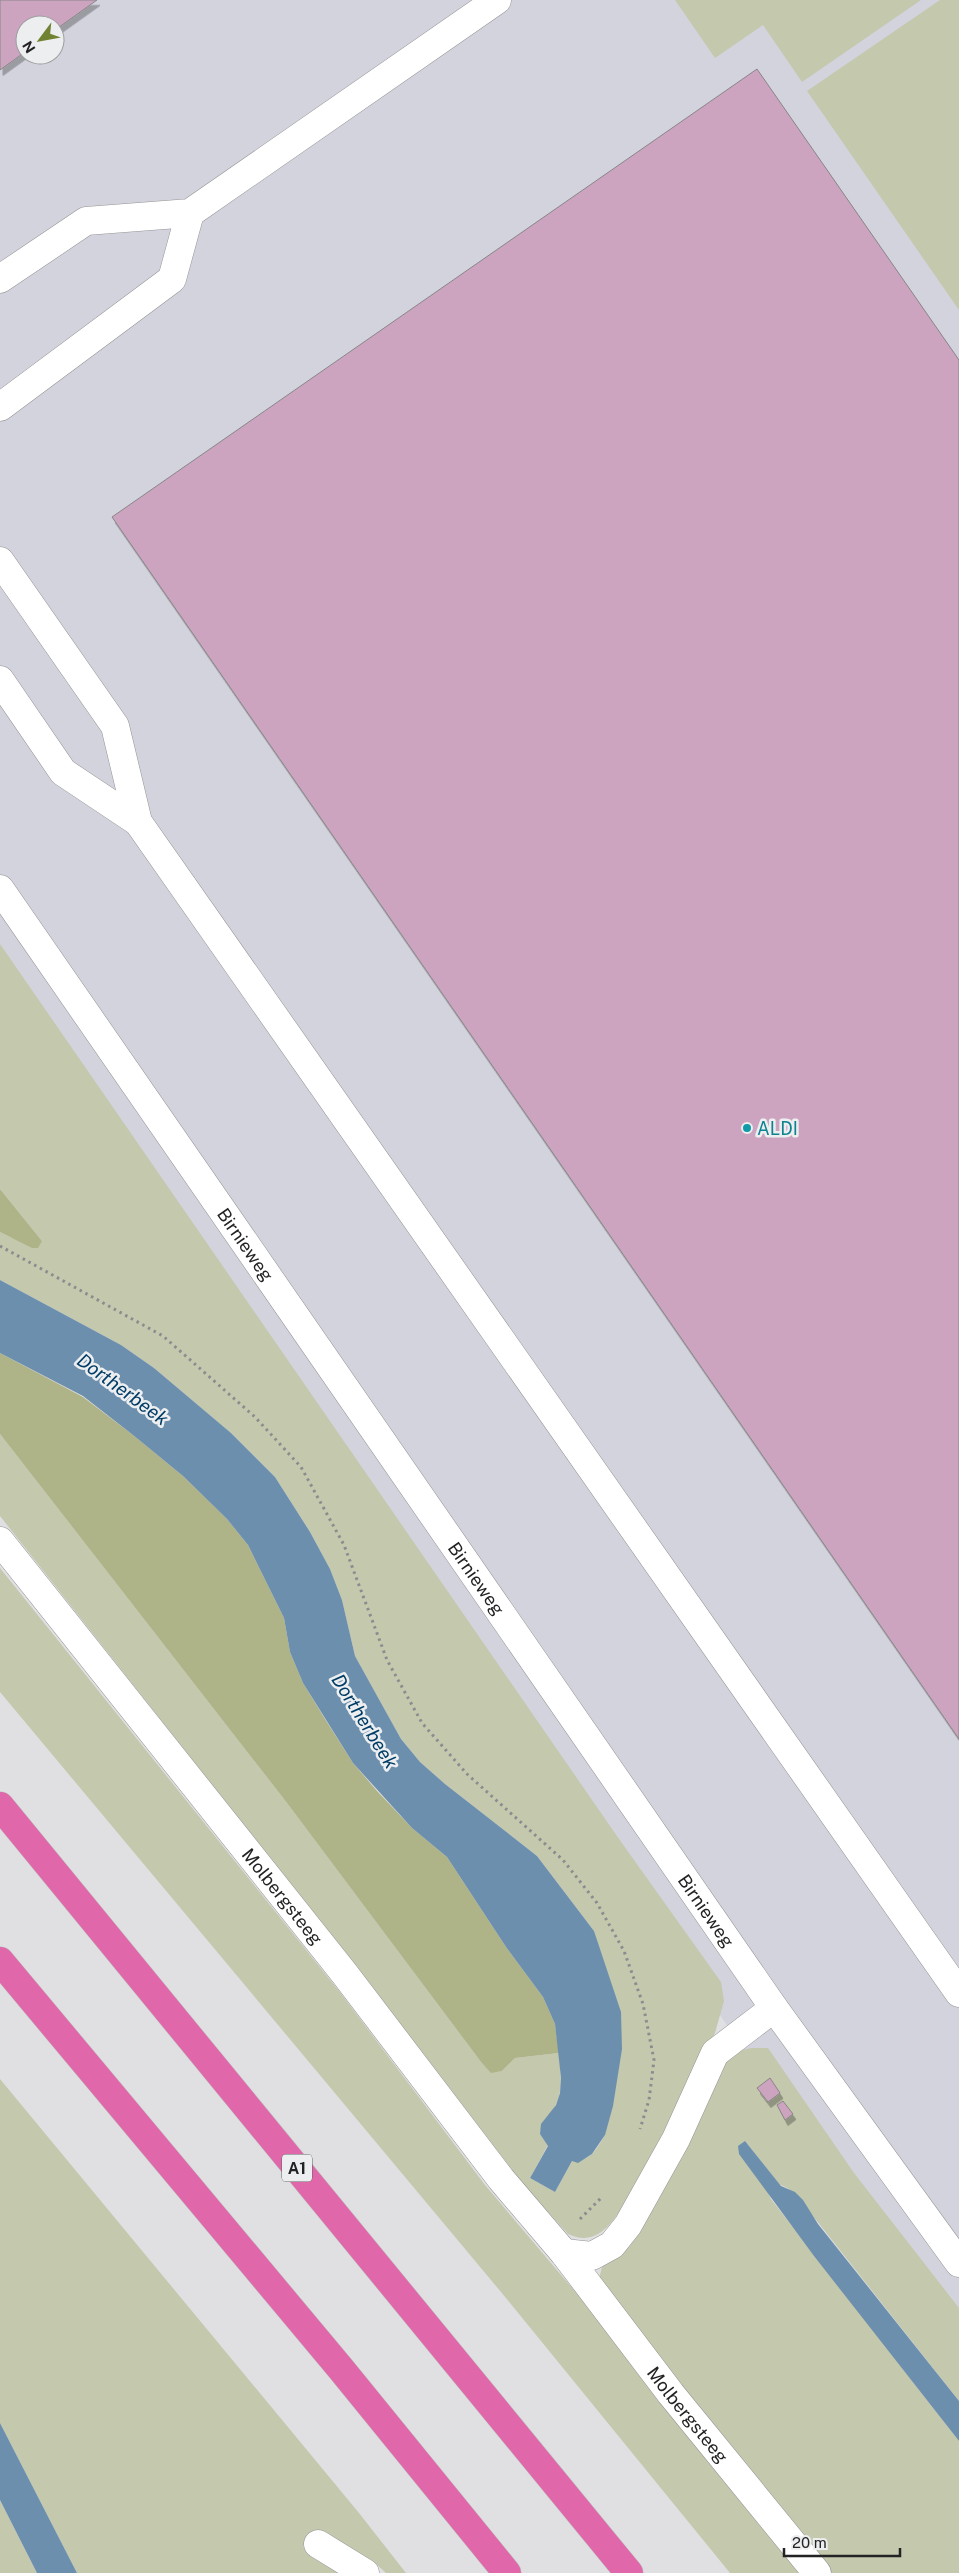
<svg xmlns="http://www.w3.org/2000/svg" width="959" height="2573" viewBox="0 0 959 2573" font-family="'Public Sans',sans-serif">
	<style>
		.built { fill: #d3d3dd; fill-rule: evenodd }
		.green { fill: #c4c8ad }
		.forest { fill: #afb488 }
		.water { fill: #6d8fae }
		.building { fill: #cca4c0; stroke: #888687; filter: url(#shadow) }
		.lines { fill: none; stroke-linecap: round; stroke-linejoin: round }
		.minor-casing { stroke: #949496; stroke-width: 29 }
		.highway-casing { stroke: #bdbdbd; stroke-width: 29 }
		.path { stroke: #8c8c8f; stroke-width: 3; stroke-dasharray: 2.5 4; stroke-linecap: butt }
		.minor { stroke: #fff; stroke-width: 28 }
		.highway { stroke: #e067aa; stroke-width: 28 }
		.culture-dot { fill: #0f9aa8; stroke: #edeef0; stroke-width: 2 }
		.labels { text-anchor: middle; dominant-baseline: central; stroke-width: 5; stroke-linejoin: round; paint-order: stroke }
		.shield { fill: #edeef0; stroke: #606061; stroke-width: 1 }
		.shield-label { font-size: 16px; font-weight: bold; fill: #232324 }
		.culture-label { font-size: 18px; fill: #0d838f; stroke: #edeef0; text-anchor: start }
		.street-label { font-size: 18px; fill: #232324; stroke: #edeef0 }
		.water-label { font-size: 19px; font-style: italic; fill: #003d66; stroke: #edeef0 }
	</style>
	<defs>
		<filter id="shadow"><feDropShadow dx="3" dy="5.5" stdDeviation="0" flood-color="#0004"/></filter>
	</defs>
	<rect width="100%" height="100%" fill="#e0e0e3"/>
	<!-- built -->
	<path class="built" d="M0 0H959V2348L875 2238 0 980ZM25 25H55V55H25Z"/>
	<!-- green -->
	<path class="green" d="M675 0H921L802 82 763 25 715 58Z
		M940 0H959V310L807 91Z
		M0 944 619 1839 721 1982 724 2001 715 2033 700 2059 686 2093 619 2212C606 2231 592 2245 568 2234L523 2184 393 2014 0 1516V1434L287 1803 481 2062 491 2072 502 2071 515 2058 559 2053C560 2070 564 2088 556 2104 551 2115 542 2121 540 2134L548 2145 530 2178 555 2192 572 2161C592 2160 595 2151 605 2135L594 1931 537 1856 445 1784 420 1762 401 1739 355 1656 342 1600 330 1569 310 1532 275 1477 231 1433 154 1368 121 1345 0 1280V1232L12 1238 42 1241 0 1189Z
		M0 1568 339 1991 485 2185 622 2347 803 2573H730L501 2292 0 1692Z
		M752 2048H768L854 2173 959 2308V2401L813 2216 789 2189 779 2184 745 2141 771 2199 959 2441V2573H831L735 2456 599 2279 602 2267 630 2246 684 2154 722 2065 741 2050Z
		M0 2079 359 2513 406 2573H386L375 2563 314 2530 303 2546 345 2573H77L0 2423Z
		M0 2500 37 2573H0Z"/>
	<!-- forest -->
	<path class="forest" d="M0 1189 42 1241 38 1248H32L0 1232Z
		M0 1353 83 1397 133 1435 183 1476 227 1519 248 1545 284 1618 290 1652 303 1683 325 1719 353 1763 377 1791 412 1828 447 1857 506 1947 543 1997 555 2024 559 2053 515 2058 502 2071 491 2073 481 2062 287 1803 0 1434Z"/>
	<!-- water -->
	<path class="water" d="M0 1280 121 1345 154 1368 231 1433 275 1477 310 1532 330 1569 342 1600 355 1656 401 1739 420 1762 445 1784 537 1856 594 1931 621 2012 622 2049 613 2106 605 2135 592 2154 578 2163 572 2161 555 2192 530 2178 548 2146 540 2134 541 2124 556 2105 560 2093 561 2078 555 2024 543 1997 506 1947 447 1857 412 1828 353 1763 303 1683 290 1652 284 1618 248 1545 227 1519 183 1476 133 1435 83 1396 0 1353Z
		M745 2141 781 2186 795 2192 803 2200 818 2224 959 2401V2441L814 2256 739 2154 738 2146Z
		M0 2423 77 2573H37L0 2500Z"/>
	<!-- building -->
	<path class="building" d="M0 0H97L55 30V25H25V52L0 70Z
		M757 69 959 360V1739L112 517Z
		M770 2078 780 2093 768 2102 757 2088Z
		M783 2101 793 2114 785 2120 777 2105Z"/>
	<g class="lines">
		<defs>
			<g id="minor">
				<path d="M0 279 86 221 190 213 497 0"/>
				<path d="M0 407 172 279 190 213"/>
				<path d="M0 561 115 726 138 822"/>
				<path d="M0 680 63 772 138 822 959 1993"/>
				<path id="s1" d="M0 889 774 2008 959 2263"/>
				<path id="s2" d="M0 1541 344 1973 501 2179 564 2253 671 2394 817 2573"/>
				<path d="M564 2253 592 2256 612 2245 628 2225 676 2139 715 2053 774 2008"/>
				<path d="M318 2544 365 2573"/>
			</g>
			<path id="highway" d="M0 1806 629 2573
				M0 1961 341 2369 507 2573"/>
		</defs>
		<!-- minor casing -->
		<use href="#minor" class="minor-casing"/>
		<!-- highway casing -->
		<use href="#highway" class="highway-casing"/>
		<!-- path -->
		<path class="path" d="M0 1246 163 1336 255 1417 301 1467 344 1545 387 1660 422 1723 467 1774 563 1860 597 1903 624 1951 643 2004 654 2060 649 2100 640 2129
			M580 2219 602 2197"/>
		<!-- minor -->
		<use href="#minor" class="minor"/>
		<!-- highway -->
		<use href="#highway" class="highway"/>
	</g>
	<!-- markers -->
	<circle class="culture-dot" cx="747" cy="1128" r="5"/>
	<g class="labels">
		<!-- shield labels -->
		<rect class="shield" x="282" y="2154.5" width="30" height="27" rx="4"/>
		<g class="shield-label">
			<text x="297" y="2168">A1</text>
		</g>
		<!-- culture labels -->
		<g class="culture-label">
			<text x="757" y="1128">ALDI</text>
		</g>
		<!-- street labels -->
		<g class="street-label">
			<text stroke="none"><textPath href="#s1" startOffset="432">Birnieweg</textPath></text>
			<text stroke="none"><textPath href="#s1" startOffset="838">Birnieweg</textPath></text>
			<text stroke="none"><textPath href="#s2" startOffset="454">Molbergsteeg</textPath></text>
			<text stroke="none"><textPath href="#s1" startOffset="1242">Birnieweg</textPath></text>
			<text stroke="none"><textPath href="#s2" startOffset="1112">Molbergsteeg</textPath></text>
		</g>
		<!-- water labels -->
		<g class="water-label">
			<text transform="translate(123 1389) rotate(36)">Dortherbeek</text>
			<text transform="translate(365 1721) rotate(58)">Dortherbeek</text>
		</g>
	</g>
	<!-- north arrow -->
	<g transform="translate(40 40) rotate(238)"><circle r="24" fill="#edeef0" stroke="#9c9d9e"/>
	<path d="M0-4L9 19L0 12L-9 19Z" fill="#708333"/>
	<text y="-8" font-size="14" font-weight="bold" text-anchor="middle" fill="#232324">N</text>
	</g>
	<!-- scale -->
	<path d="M784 2548v8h116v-8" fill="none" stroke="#232324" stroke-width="2.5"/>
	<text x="792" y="2548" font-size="15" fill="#232324" stroke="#edeef0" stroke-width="4" paint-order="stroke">20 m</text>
</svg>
